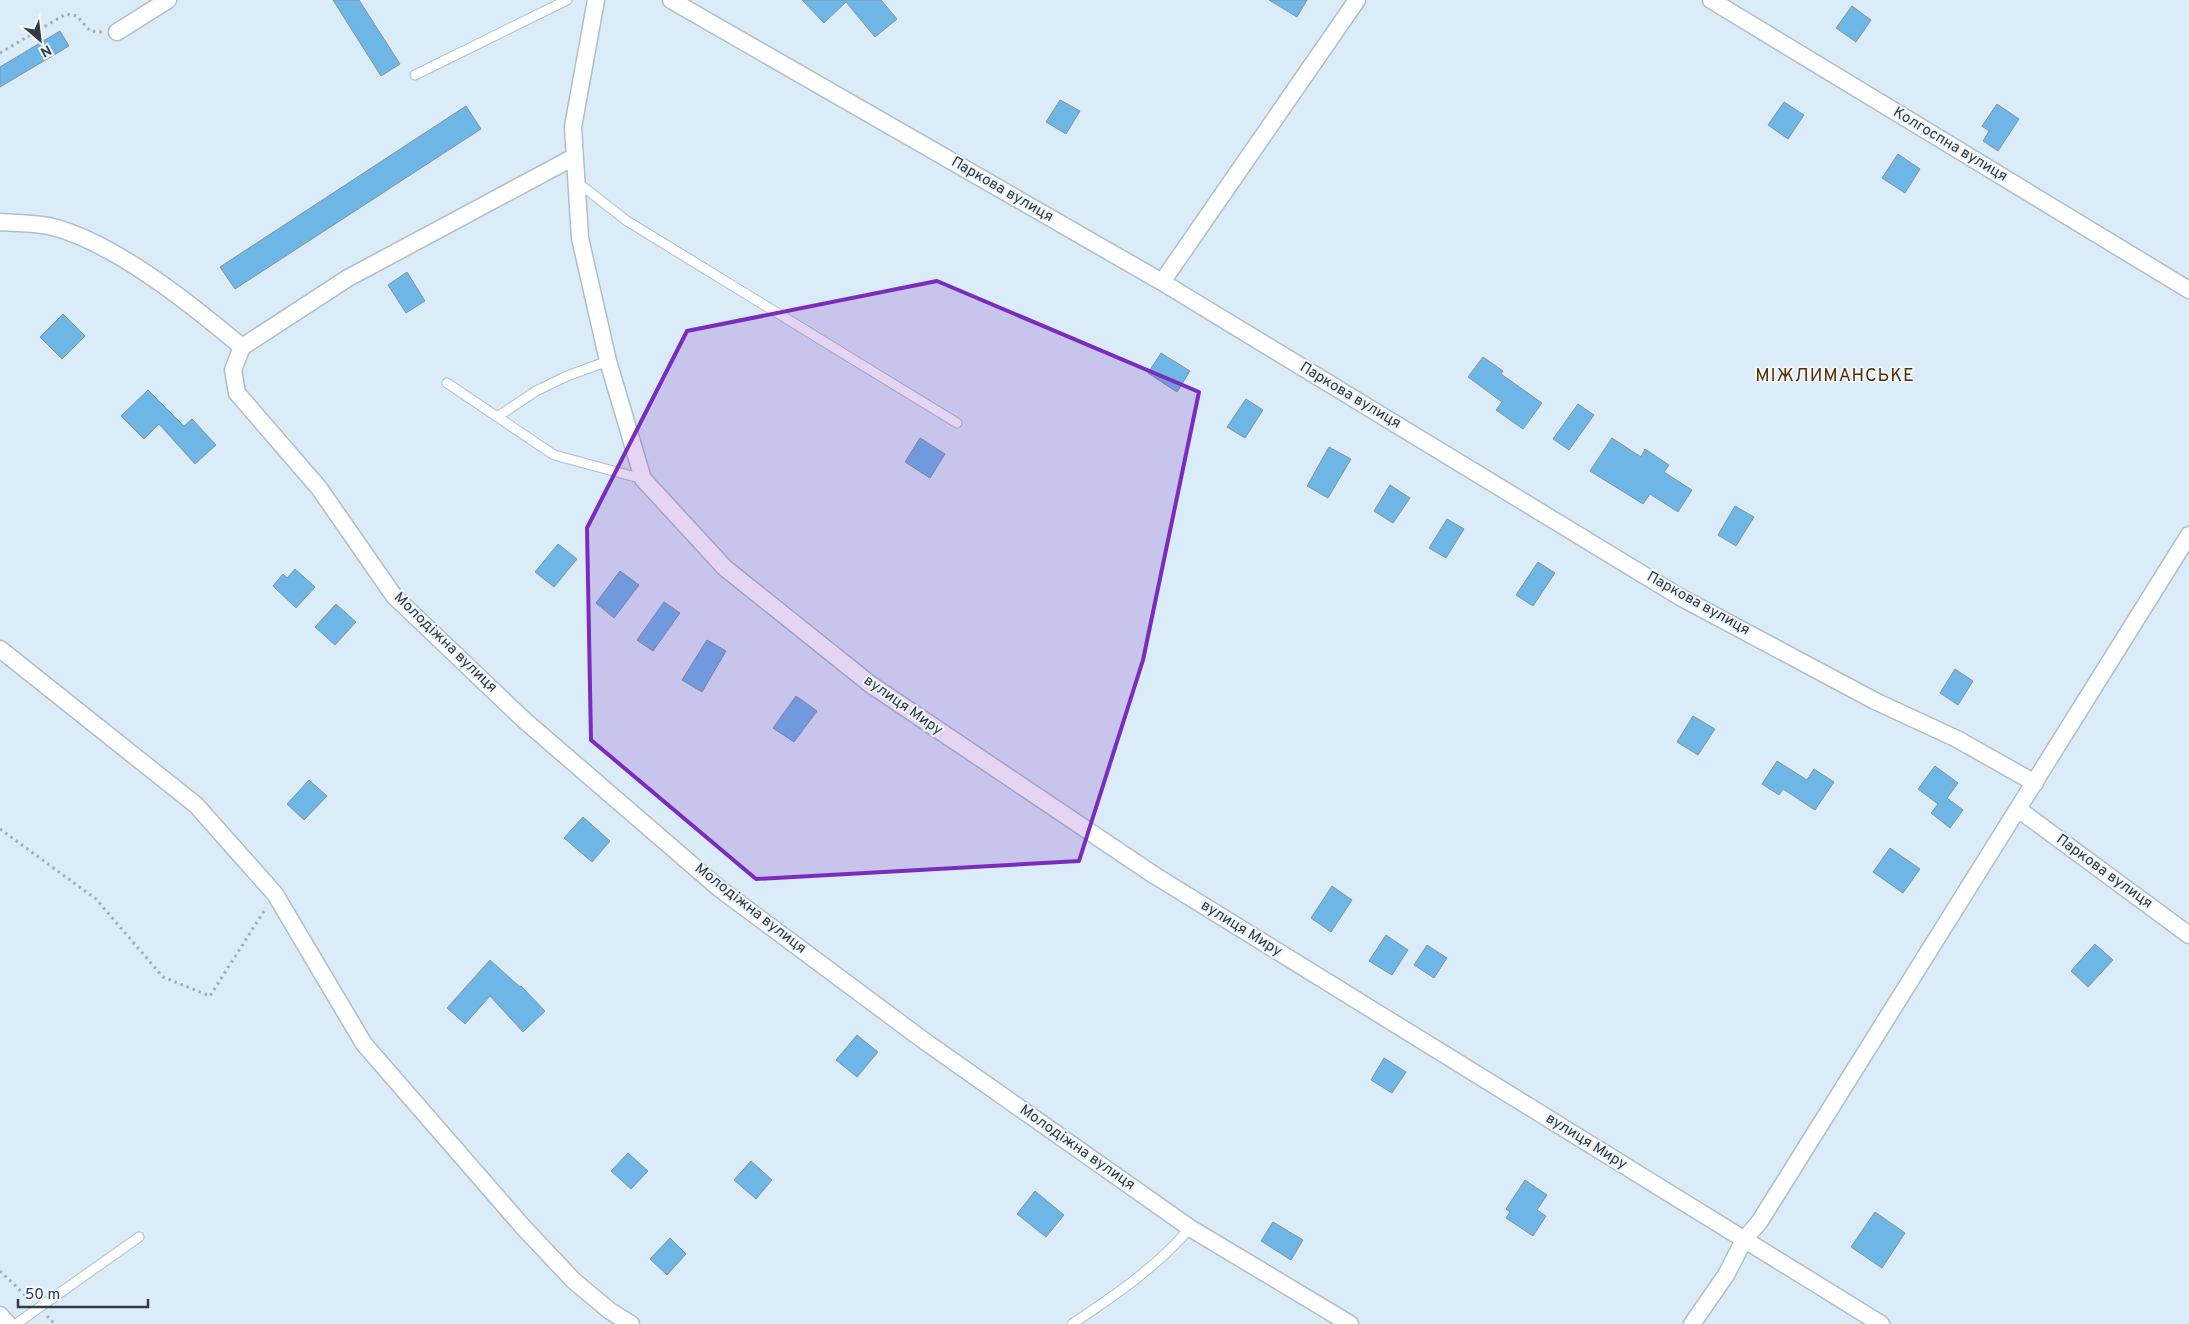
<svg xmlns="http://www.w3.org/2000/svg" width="2189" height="1324" viewBox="0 0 2189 1324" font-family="Overpass,sans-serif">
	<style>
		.building { fill: #6db6e5; stroke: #83939e }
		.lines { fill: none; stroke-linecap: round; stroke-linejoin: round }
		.lane-casing { stroke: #aebfca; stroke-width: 11 }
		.street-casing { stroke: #aebfca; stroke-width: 19 }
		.path { stroke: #a0aeb8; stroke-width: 3; stroke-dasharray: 2.5 4; stroke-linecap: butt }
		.lane { stroke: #fff; stroke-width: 9 }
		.street { stroke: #fff; stroke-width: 16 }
		.marked { fill: #7b2cbf; fill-opacity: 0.2; stroke: #7b2cbf; stroke-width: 4; stroke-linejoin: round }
		.labels { text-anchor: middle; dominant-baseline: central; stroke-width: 4; stroke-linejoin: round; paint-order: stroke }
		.street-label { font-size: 15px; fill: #343b40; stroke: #f0f7fc }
		.quarter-label { font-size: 18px; letter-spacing: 1px; fill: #552d00; stroke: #f0f7fc }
	</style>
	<rect width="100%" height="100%" fill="#daecf8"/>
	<!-- building -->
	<path class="building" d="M333 0H359L400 64 381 76Z
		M802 0H881L897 19 875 37 846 2 824 23Z
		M1269 0H1307L1297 17Z
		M1852 6 1871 20 1856 42 1836 28Z
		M60 31 69 46 0 87V67Z
		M1060 100 1080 111 1066 134 1046 122Z
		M1784 102 1804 115 1788 139 1768 125Z
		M1997 104 2019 119 1998 151 1983 141 1989 131 1982 126Z
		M466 106 481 129 235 289 220 267Z
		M1898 154 1920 169 1905 193 1882 178Z
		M407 272 425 301 406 313 388 285Z
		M63 314 85 336 62 359 40 337Z
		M1161 353 1190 371 1177 392 1148 373Z
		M1483 357 1503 371 1501 374 1542 403 1523 429 1496 410 1502 402 1468 377Z
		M148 390 184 426 192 419 216 445 195 464 159 424 144 439 121 416Z
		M1246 399 1263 410 1245 438 1227 427Z
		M1578 404 1594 415 1569 450 1553 439Z
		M920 438 945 454 930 478 905 462Z
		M1612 438 1641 457 1645 449 1669 465 1664 472 1692 490 1678 512 1650 494 1643 504 1590 471Z
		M1329 447 1351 459 1328 498 1307 486Z
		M1390 485 1410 498 1393 523 1374 511Z
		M1735 506 1754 517 1736 546 1718 535Z
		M1447 519 1464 529 1446 558 1429 548Z
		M558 544 577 559 554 587 535 572Z
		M1538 562 1555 573 1533 606 1516 595Z
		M295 569 315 587 296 608 273 586 283 574 287 578Z
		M620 571 639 585 614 618 596 603Z
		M664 602 680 613 653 651 637 640Z
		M336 604 356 622 335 645 315 627Z
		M707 640 726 651 702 692 682 680Z
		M1955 669 1973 681 1958 705 1940 693Z
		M796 696 817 711 794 742 773 728Z
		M1693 716 1715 729 1698 755 1677 742Z
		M1777 761 1807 780 1814 769 1834 782 1815 810 1783 789 1779 795 1762 784Z
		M1935 766 1958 783 1947 798 1963 810 1950 828 1931 813 1938 804 1918 789Z
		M309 780 327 796 304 820 287 804Z
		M583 817 610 841 592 862 564 838Z
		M1890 848 1920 869 1903 893 1873 872Z
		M1332 886 1352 900 1331 932 1311 918Z
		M1386 935 1408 950 1392 975 1369 961Z
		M2095 944 2113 960 2088 987 2071 971Z
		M1427 945 1447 958 1434 978 1414 965Z
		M490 960 520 987 521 986 545 1011 523 1032 490 996 465 1024 447 1008Z
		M857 1035 878 1052 857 1077 836 1060Z
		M1384 1058 1406 1072 1392 1093 1371 1080Z
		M628 1153 648 1171 631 1189 611 1171Z
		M751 1161 772 1180 756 1199 734 1180Z
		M1525 1180 1547 1195 1537 1210 1546 1216 1533 1236 1506 1218 1510 1212 1506 1209Z
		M1035 1191 1064 1215 1046 1237 1017 1214Z
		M1875 1212 1905 1233 1882 1268 1851 1247Z
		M1273 1222 1303 1240 1291 1260 1261 1241Z
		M670 1238 686 1254 667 1275 650 1259Z"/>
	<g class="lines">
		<defs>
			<path id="lane" d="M415 75 567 0
				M577 182 627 221 957 423
				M447 383 554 455 643 479
				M497 417 536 391 567 376 608 361
				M16 1324 139 1237
				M1072 1324C1114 1296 1157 1267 1190 1228"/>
			<path id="street" d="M596 0 573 127 580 238 608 361 643 479 725 568 870 684 1154 875 1881 1324
				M671 0 1162 282 1680 597 1875 701 1957 739 2035 783
				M1711 0 2189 290
				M117 32 168 0
				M574 157 348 278 242 347 233 370 237 393 319 488 394 596 524 720 720 889 923 1040 1190 1228 1350 1324
				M0 222C16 223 34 223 49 226 113 241 192 305 242 347
				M1162 282 1357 0
				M0 649 196 805 275 894 364 1044 524 1228 574 1281 610 1311 631 1324
				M2018 809 2189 935
				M0 1315 8 1324
				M1692 1324 1726 1275 1744 1240 1760 1221 2189 535"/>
		</defs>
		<!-- lane casing -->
		<use href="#lane" class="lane-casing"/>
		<!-- street casing -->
		<use href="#street" class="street-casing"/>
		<!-- path -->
		<path class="path" d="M0 53 66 14 77 16 90 31 102 32
			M0 829 96 899 163 977 210 996 266 908
			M0 1271 29 1299
			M47 1316 55 1324"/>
		<!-- lane -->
		<use href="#lane" class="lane"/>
		<!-- street -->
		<use href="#street" class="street"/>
	</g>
	<!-- marked area -->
	<path class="marked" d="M937 281 1199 392 1143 660 1079 861 756 879 591 740 587 528 687 331Z"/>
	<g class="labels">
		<!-- street labels -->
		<g class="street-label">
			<text transform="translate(1950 145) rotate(31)">Колгоспна вулиця</text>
			<text transform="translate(1002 190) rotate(30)">Паркова вулиця</text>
			<text transform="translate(1350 396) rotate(31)">Паркова вулиця</text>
			<text transform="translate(1698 604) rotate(29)">Паркова вулиця</text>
			<text transform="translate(445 643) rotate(44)">Молодіжна вулиця</text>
			<text transform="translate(903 706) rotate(35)">вулиця Миру</text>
			<text transform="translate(2104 872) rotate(36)">Паркова вулиця</text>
			<text transform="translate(750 909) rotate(38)">Молодіжна вулиця</text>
			<text transform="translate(1241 929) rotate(32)">вулиця Миру</text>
			<text transform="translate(1586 1142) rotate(32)">вулиця Миру</text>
			<text transform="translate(1077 1148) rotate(35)">Молодіжна вулиця</text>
		</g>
		<!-- quarter labels -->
		<g class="quarter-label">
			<text x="1835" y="376">МІЖЛИМАНСЬКЕ</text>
		</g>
	</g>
	<!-- north arrow -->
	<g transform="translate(40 40) rotate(152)" stroke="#f0f7fc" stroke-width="4" paint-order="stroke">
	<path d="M0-4L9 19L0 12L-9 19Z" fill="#343b40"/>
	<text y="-8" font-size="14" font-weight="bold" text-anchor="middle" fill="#343b40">N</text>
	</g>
	<!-- scale -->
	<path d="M18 1299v8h130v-8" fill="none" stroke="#343b40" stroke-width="2.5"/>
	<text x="25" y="1299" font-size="15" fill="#343b40" stroke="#f0f7fc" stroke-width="4" paint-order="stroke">50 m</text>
</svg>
